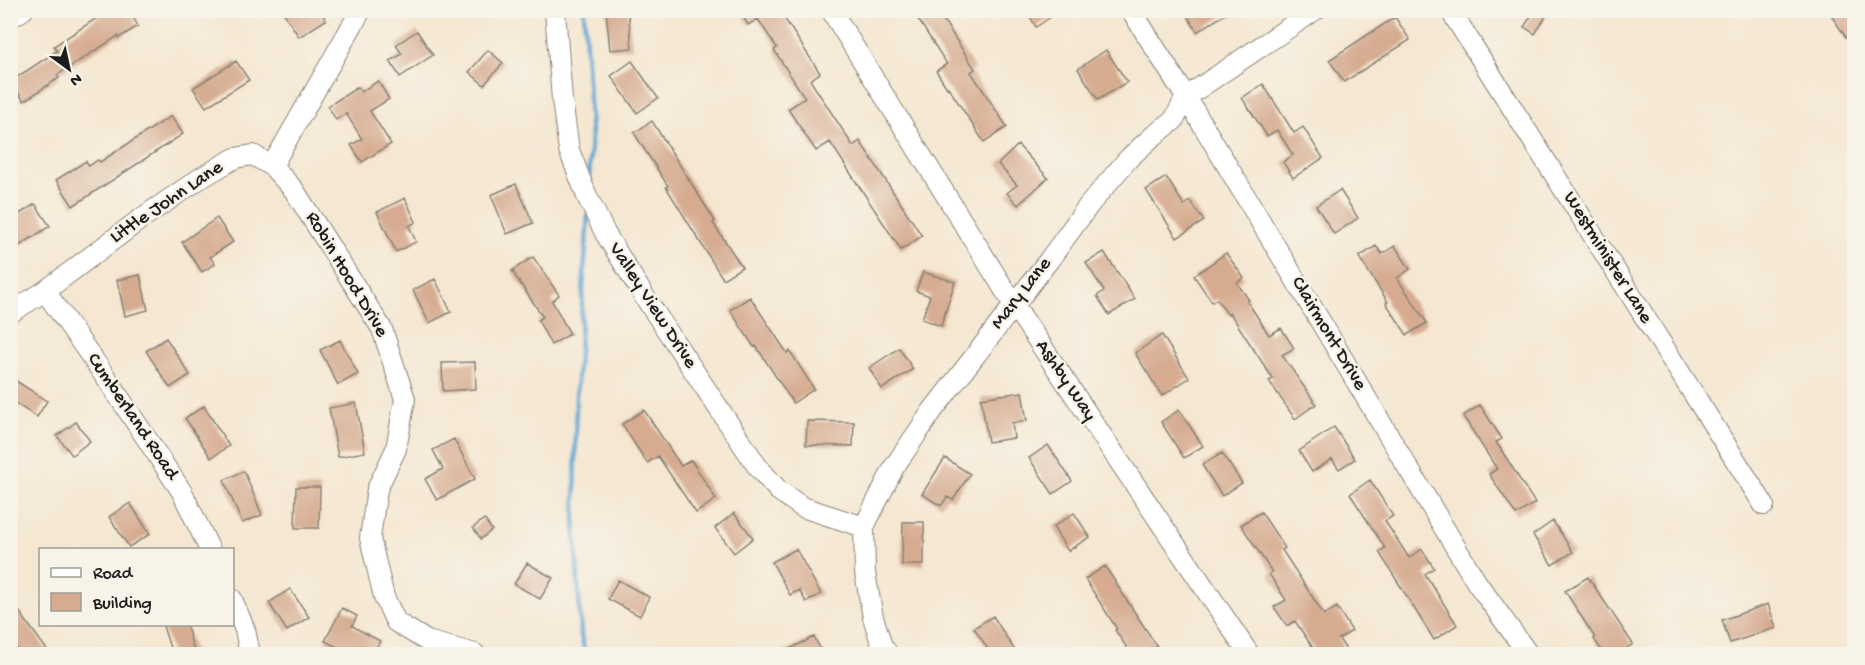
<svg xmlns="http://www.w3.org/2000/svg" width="1865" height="665" viewBox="0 0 1865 665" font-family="'Gochi Hand',sans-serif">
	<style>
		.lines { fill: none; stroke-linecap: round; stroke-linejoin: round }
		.stream { stroke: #5ca4d3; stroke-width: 4.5 }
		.building { fill: #d6ab90 }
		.minor-casing { stroke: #888276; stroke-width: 22 }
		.minor { stroke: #fff; stroke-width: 20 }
		.labels { text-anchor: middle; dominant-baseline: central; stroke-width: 5; stroke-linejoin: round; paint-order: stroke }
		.street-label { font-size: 20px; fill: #1c1c1c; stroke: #f7f3e8 }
	</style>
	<rect width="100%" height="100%" fill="#f7f3e8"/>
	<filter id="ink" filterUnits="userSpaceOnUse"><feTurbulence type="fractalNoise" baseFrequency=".0167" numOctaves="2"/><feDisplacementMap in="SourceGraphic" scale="12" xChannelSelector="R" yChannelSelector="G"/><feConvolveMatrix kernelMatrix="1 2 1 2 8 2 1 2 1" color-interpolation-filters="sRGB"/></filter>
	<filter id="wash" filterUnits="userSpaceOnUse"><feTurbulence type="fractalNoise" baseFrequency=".008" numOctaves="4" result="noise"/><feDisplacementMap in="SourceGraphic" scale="24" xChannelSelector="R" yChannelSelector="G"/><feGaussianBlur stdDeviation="1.35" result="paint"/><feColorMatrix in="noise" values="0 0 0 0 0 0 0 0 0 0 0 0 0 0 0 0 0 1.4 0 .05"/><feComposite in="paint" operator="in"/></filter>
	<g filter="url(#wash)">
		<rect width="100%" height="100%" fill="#f5e7d1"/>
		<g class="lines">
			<!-- stream -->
			<path class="stream" d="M584 10 591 135 589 182
				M585 654 581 635 575 527 576 397 588 214"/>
		</g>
		<g id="blocks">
			<!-- building -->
			<path class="building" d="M109 10H147L134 19 138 26 119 38 118 36 57 75 59 78 24 101 11 81 57 51 54 46Z
				M282 10H320L326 20 299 37Z
				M606 10H628L632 48 610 50Z
				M739 10H779L820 73 810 80 853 146 860 141 922 236 901 250 830 142 816 151 788 109 805 98 774 50 777 48 758 19 748 25Z
				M912 10H937L975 69 971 72 1007 127 984 142 948 87 947 88 936 71 947 64Z
				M1026 10H1061L1036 27Z
				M1184 10H1232L1197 32Z
				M1535 10H1550L1535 34 1524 27Z
				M1842 10H1854V49L1832 17Z
				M1395 17 1410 40 1344 82 1329 60Z
				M417 31 433 55 400 77 390 61 402 54 396 45Z
				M488 50 503 63 484 85 469 72Z
				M1106 50 1127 82 1098 100 1078 69Z
				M236 61 249 80 206 107 193 88Z
				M632 61 658 98 637 113 611 76Z
				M378 81 389 99 370 111 391 144 362 162 351 145 362 139 346 113 336 120 328 106 358 87 361 92Z
				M1263 84 1294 133 1303 127 1323 158 1293 178 1283 162 1293 155 1277 130 1267 136 1242 98Z
				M171 116 183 134 73 206 56 180 86 161 89 166 98 160 100 162Z
				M652 121 715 221 713 223 742 267 723 279 666 187 668 186 634 133Z
				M1018 145 1048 178 1018 205 1007 193 1017 185 998 164Z
				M1166 177 1184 205 1190 201 1204 221 1177 238 1146 190Z
				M516 184 533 223 507 234 491 195Z
				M1340 190 1358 218 1334 234 1316 206Z
				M405 198 416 222 409 226 416 242 396 252 377 212Z
				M35 204 50 226 10 252V220Z
				M217 218 233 242 210 257 215 264 202 272 182 242Z
				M1376 246 1382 254 1395 246 1410 269 1397 278 1427 323 1407 335 1386 303 1388 302 1359 257Z
				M1104 252 1135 299 1109 315 1097 296 1104 291 1086 263Z
				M1226 253 1244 278 1237 283 1249 300 1247 301 1269 335 1281 328 1294 348 1282 355 1316 404 1295 419 1269 381 1273 379 1230 313 1228 315 1217 299 1212 302 1194 276Z
				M533 257 559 295 552 301 570 334 551 345 538 320 543 317 512 271Z
				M923 272 955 282 941 326 922 319 930 296 916 291Z
				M140 275 148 310 125 316 117 280Z
				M435 279 451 312 429 323 413 290Z
				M750 297 787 353 790 351 814 389 793 403 756 346 754 347 730 310Z
				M1162 335 1189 378 1162 396 1135 353Z
				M166 338 190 375 170 388 146 351Z
				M340 340 358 374 338 385 320 350Z
				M899 348 913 369 882 389 869 368Z
				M475 362 476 389 443 391 442 363Z
				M10 377 47 401 37 417 10 400Z
				M1022 392 1027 421 1012 423 1014 438 988 442 981 398Z
				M356 403 365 452 338 457 329 408Z
				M1480 405 1502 439 1496 442 1535 503 1516 515 1489 474 1497 469 1463 416Z
				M204 406 229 446 211 458 185 418Z
				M644 410 681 466 691 460 716 499 696 513 658 456 647 463 622 424Z
				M1179 410 1203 446 1184 458 1161 422Z
				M807 421 854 422 853 446 806 445Z
				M76 422 90 441 72 455 57 436Z
				M1334 427 1355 459 1339 469 1332 459 1312 472 1299 451Z
				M454 439 475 479 437 500 425 479 443 469 433 450Z
				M1048 445 1072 481 1053 494 1029 458Z
				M1222 453 1242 483 1222 496 1202 465Z
				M945 458 970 474 953 500 947 497 941 506 922 494Z
				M244 471 262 515 242 523 224 480Z
				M1370 480 1393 516 1385 521 1409 558 1422 549 1434 568 1425 574 1457 625 1434 640 1379 552 1385 548 1350 494Z
				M296 487H320L319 528H295Z
				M130 503 150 534 129 547 109 517Z
				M1261 512 1285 548 1282 550 1324 615 1337 607 1352 631 1339 639 1349 654H1317L1295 621 1287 626 1274 607 1286 600 1269 574 1272 572 1241 525Z
				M734 513 753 538 734 553 715 528Z
				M1074 513 1090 537 1068 551 1053 527Z
				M484 519 492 530 481 539 473 528Z
				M1553 521 1573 552 1552 565 1533 535Z
				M903 522H924V565H902Z
				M796 549 821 594 806 602 799 590 790 595 772 562Z
				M527 563 553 578 540 599 514 584Z
				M1105 566 1126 599 1162 654H1131L1115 630 1117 629 1085 579Z
				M1588 577 1633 644 1624 650 1628 654H1604L1594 639 1595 638 1565 591Z
				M618 580 649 597 640 616 608 599Z
				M290 589 309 617 287 631 269 603Z
				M10 599 50 654H21L10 639Z
				M1768 604 1776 628 1730 643 1722 620Z
				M342 608 357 616 352 626 380 641 373 654H351L325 641Z
				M993 616 1017 654H991L974 628Z
				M170 624H186L195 654H172L163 626Z
				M814 637 823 654H779Z"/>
		</g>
	</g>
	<g filter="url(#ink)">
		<use href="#blocks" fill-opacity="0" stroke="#888276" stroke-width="1.5"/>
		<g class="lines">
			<defs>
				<path id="minor" d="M555 10 562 100 569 150 586 194 605 233 644 296 757 466 778 490 802 507 864 527
					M831 10 1014 305 1249 654
					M1131 10 1186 97 1477 583 1528 654
					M1450 10 1764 505
					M10 18 23 10
					M272 166 361 10
					M45 291 107 379 182 492 210 550
					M10 313 45 291 142 218 199 179 235 158 253 155 272 166 294 190 382 329 405 399 396 449 377 489 370 538 384 597 396 622 427 641 475 654
					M232 599 245 630 250 654
					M888 654 882 646 873 617 865 573 864 527 894 467 933 410 1049 260 1089 205 1128 159 1152 137 1174 120 1186 97 1315 10"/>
			</defs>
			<!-- minor casing -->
			<use href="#minor" class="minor-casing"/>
			<!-- minor -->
			<use href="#minor" class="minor"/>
		</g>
	</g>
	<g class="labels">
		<!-- street labels -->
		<g class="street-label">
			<text transform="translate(167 203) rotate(-34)">Little John Lane</text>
			<text transform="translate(1607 258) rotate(58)">Westminister Lane</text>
			<text transform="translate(346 275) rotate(59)">Robin Hood Drive</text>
			<text transform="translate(1022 294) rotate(-52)">Mary Lane</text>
			<text transform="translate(652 306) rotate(57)">Valley View Drive</text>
			<text transform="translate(1328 334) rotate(59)">Clairmont Drive</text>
			<text transform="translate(1065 381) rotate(56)">Ashby Way</text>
			<text transform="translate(132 417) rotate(56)">Cumberland Road</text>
		</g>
	</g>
	<!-- margin -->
	<rect width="1865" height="665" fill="none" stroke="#f7f3e8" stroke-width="36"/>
	<!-- legend -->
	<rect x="39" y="548" width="195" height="78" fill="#f7f3e8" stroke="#9f9d96" stroke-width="1.5"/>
	<rect x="51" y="568" width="30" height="9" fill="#ffffff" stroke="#9f9d96" stroke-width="1.5"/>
	<text x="93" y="578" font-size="18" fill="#1c1c1c">Road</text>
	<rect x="51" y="593" width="30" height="18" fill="#d6ab90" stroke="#9f9d96" stroke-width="1.5"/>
	<text x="93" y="608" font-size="18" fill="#1c1c1c">Building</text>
	<!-- north arrow -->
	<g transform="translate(69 69) rotate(147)" stroke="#f7f3e8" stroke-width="4.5" paint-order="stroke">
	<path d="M0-4.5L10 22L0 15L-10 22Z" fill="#1c1c1c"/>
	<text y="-9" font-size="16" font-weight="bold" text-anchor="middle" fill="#1c1c1c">N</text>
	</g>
</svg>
